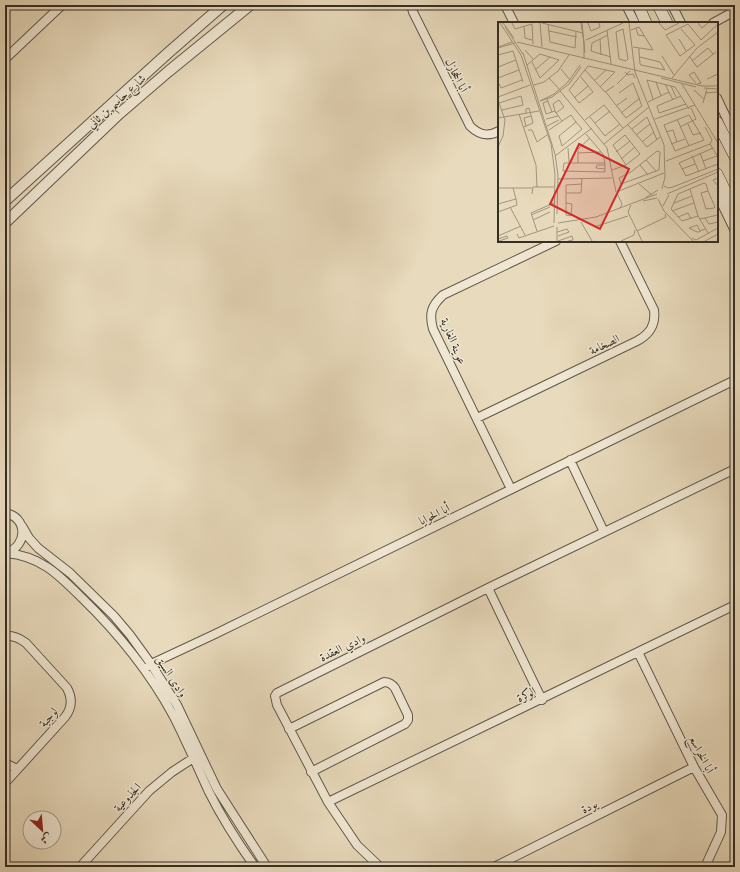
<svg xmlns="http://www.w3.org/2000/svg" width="740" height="872" viewBox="0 0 740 872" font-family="'Libre Caslon Text',Amiri,serif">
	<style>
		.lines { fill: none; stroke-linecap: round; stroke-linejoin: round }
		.minor-casing { stroke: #62594b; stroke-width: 10 }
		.tertiary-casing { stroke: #62594b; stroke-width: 12 }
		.secondary-casing { stroke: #362e25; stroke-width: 12 }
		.minor { stroke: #f0e7d3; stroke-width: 8 }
		.tertiary { stroke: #f0e7d3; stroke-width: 10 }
		.secondary { stroke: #f0e7d3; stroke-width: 11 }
		.labels { text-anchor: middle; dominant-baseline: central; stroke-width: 3; stroke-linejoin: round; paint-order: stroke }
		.street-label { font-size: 12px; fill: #362e25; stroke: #f0e7d3 }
		.inset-road { fill: none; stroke: #a19580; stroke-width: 1 }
		.view { fill: #d62828; fill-opacity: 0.15; stroke: #d62828; stroke-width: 2 }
		.inset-edge { fill: none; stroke: #362e25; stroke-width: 2 }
	</style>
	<rect width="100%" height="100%" fill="#e8dabc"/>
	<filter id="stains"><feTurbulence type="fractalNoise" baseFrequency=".005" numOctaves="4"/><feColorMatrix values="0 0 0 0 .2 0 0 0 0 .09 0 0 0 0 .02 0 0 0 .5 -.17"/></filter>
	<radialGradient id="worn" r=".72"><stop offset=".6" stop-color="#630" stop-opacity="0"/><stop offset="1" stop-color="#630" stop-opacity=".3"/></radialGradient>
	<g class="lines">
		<defs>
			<path id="minor" d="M411 5 413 12 470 126C479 135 488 137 499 131
				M505 5 514 23
				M626 5 635 23
				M672 5 681 23
				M713 23 735 11
				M5 59 62 5
				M717 98 735 136
				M717 194 735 231
				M477 418 637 341C650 334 656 325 654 310L620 241
				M570 460 604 532
				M511 489 433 329C429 314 431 306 443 295L556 241
				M5 513C28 517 28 546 6 553
				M22 526 29 538 38 548 70 573 114 616 130 635 151 664 177 705 217 789 267 867
				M6 553C41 556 59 575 82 598 118 633 149 671 173 715 186 740 197 766 209 792 222 818 238 843 255 867
				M488 588 542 700
				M5 636C13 635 19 638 26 643L67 688C73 699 72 708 65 717L5 783
				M638 652 694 767 722 815 721 832 705 867
				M144 669 151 664 213 635 735 380
				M289 729 384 682C389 682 392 684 395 688L408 715V720L405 724 311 772
				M5 763 17 769
				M328 802 735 605
				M80 867 149 791 172 772 198 755
				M380 867 357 845 328 802 277 705 275 696 277 693 488 588 735 469
				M494 867 694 767"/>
			<path id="tertiary" d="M5 201 168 53 223 5
				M5 223 119 114 169 71 250 5"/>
			<path id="secondary" d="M638 5 646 23
				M658 5 667 23
				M717 122 735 157
				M717 174 735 211"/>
		</defs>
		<!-- minor casing -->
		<use href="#minor" class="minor-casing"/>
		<!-- tertiary casing -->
		<use href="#tertiary" class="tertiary-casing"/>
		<!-- secondary casing -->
		<use href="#secondary" class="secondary-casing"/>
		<!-- minor -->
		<use href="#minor" class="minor"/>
		<!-- tertiary -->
		<use href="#tertiary" class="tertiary"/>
		<!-- secondary -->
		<use href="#secondary" class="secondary"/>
	</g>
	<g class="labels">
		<!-- street labels -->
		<g class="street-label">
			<text transform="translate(457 75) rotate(64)">أبا الجحازل</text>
			<text transform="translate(116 101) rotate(-42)">شارع جاسم بن ثاني</text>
			<text transform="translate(454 341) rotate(67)">عوينة الغارية</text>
			<text transform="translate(604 344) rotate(-26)">الصخامة</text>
			<text transform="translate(434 514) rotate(-26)">أبا الحوايا</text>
			<text transform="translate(342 647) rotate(-26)">وادي العقدة</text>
			<text transform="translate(172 676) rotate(57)">وادى السيق</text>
			<text transform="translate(526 694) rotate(-26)">الوكرة</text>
			<text transform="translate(48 717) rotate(-49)">لوجبة</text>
			<text transform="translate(702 754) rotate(63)">أبا الخراسع</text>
			<text transform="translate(127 797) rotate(-47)">الجذوعية</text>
			<text transform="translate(589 806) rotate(-27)">يودة</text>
		</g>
	</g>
	<!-- overview -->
	<g transform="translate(498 22)">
		<rect width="220" height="220" fill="#e8dabc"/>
		<path class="inset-road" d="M2 1 23 33 53 122 57 152 56 201M5 1 16 16M14 1 17 7 34 2M42 1 44 25M44 1 85 11M83 1 86 21M84 1 87 31M90 1 93 9 102 5 101 1M131 1 137 50 166 123 167 155 164 167M161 1 167 8 181 1M200 1 204 6 210 1M34 2 35 22M50 2 52 20 77 26 78 9M26 4 27 16 34 18M7 5 25 32M138 6 140 13 146 14M125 7 130 37 128 39 121 37 118 10ZM183 7 197 23M109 8 113 42M133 8 141 5 155 28 135 25M51 9 79 15M110 13 94 21 93 29 113 35M102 17 103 33M181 17 188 29M88 18 125 1M19 20 204 64H220M197 23 182 34 168 13 190 2 203 18 220 2M0 25 14 20M0 26 17 21M141 26V30L142 42 143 43 167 48 162 40 142 35M27 28 35 37M25 31 57 132 60 153 59 192M0 33 15 29 25 60M164 34 176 53M191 34 199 45 218 30M86 37V21M194 39 210 26 215 32M29 43 42 32 61 38 42 56 34 40M82 43 70 60 56 72 42 79 54 75 71 62 83 45M0 45 18 38M63 47 72 58M37 48 52 35M87 48 107 70 116 64M127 50 130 53 135 52 137 56M83 55 95 70 81 81 71 68 90 44 117 50 102 65M0 56 21 48M51 56 62 68M163 56 198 65M174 56 199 26 220 10M209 57 220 52M97 58 108 48M0 60 3 66 24 58M158 60 163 74M198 61 191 53 196 50 203 61 199 62M119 62 132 49M167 62 175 78M184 62 220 121M36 63 46 60 60 49 71 33M173 64 178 75M206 66 220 67M196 68 206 77M62 69 109 126 118 170M108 70 128 96 144 84 135 61 121 71M207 71 220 70M183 74 159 84 161 91 188 82M0 75 32 63M76 76 90 64M49 77 54 90 57 89M155 77 149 58 177 65 191 87M0 78 7 98 5 114 0 125M50 79 45 81 48 92 54 90M150 80 171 70M1 81 23 74 25 83 4 88M205 81 209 67M118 84 129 76M58 91 66 85 61 78 55 82 57 89 58 91 59 92 64 99M123 91 142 76M21 92 38 143 39 165M191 93 206 118 177 129 166 103ZM92 95 107 114 122 102M0 96 41 89M48 97 60 94M157 97 197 83M179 97 191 124M87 98 106 83 125 106M97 101 112 89M190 102 195 113 203 111M130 103 149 125 162 115M28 104 26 96 33 94M49 104 61 98M26 105 35 101 31 86 28 87V91M182 105 198 97 193 86M207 105 214 118 212 122M134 107 149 95 159 118M30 108H34L39 120 49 113M51 108 73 93 78 100 84 107 64 124 61 114 78 100M168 110 175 108 179 120M88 112 105 132 107 141V150L65 149 66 141H107M138 113 152 102M144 120 156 110M106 122 151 85M173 122 187 117M212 122 220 135M70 126 71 140M215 126 181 141 188 154 220 142M159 129 162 130 161 148 123 162 121 156 133 150ZM118 130 132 119M80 131 103 130M202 131 208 147M57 134 94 106M194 134 201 150M123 137 137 125M148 138 158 149M168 139 212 122M205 139 219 134M80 141V127L92 116M107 143H99L98 146 107 147M142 143 150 153M184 147 197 142M114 148 128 143 142 132 127 113 115 123 128 143M220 156 215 158 220 164M60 157 114 156M141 162 154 173M166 164 170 166 175 165 220 147M0 166H34M192 167 200 194 210 211M121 169 166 151M68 171H83L84 156M119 171 124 182 122 186M34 172 35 165H56M169 172 220 150M147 176 160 168M160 177 166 189 195 219M145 179 159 176M68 181 74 182 73 194 68 193V163L84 162M176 181 194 174M0 182 18 177 15 166M133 183 130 190 144 219M165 184 171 173M12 185 27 213M174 189 196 181M0 190 19 183 18 177M33 193 52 185M200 194 184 199 173 187 180 172 206 161 208 162 210 169 217 185 216 186 208 187 203 171 210 169M180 195 190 191 193 197M207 196 211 202 220 200M202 197 220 193M35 198 52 190M83 200 94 219M60 201 98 195 159 172M96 205 130 194M39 209 33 191 56 181M139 209 168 195 167 192M202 209 199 203 191 206 199 210H201L202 209 207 207M59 210 69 207 71 210 60 214M19 212 21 216 56 204M0 214 23 204M194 216 198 218 220 206M0 217 9 214 10 216 1 219M59 219V205M60 219 74 214 75 218 70 219M123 219 136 213 137 208M207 219 220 212"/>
		<path class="view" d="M81 122 131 147 102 207 52 182Z"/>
		<rect width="220" height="220" class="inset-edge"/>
	</g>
	<!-- margin -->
	<rect width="740" height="872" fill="none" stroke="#e8dabc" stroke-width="20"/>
	<rect x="6" y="6" width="728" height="860" fill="none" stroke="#362e25" stroke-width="2"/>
	<rect x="10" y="10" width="720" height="852" fill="none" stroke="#362e25"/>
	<!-- north arrow -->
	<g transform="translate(42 830) rotate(154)"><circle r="19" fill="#f0e7d3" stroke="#a69d8d"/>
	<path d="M0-3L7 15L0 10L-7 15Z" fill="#8f2418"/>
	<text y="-6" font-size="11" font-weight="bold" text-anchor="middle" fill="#362e25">ش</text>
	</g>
	<rect width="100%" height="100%" filter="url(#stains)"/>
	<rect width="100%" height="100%" fill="url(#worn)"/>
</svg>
